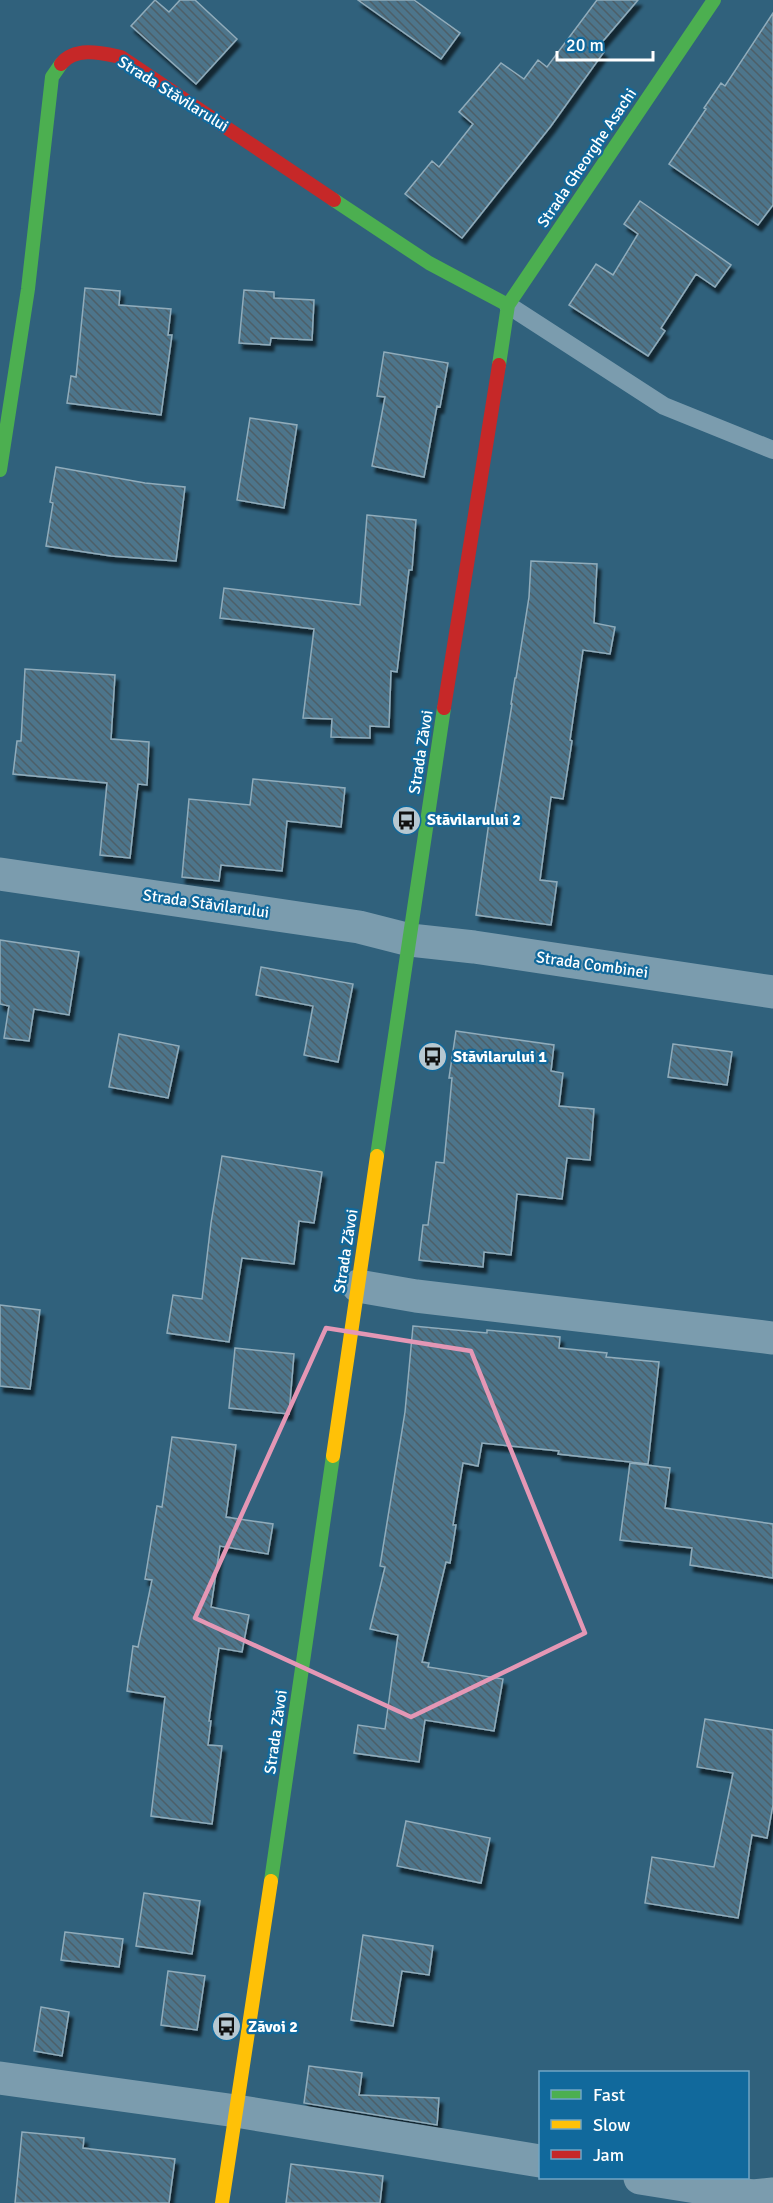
<svg xmlns="http://www.w3.org/2000/svg" width="773" height="2203" viewBox="0 0 773 2203" font-family="Signika,sans-serif">
	<style>
		.building { fill: url(#building-back-hatch); stroke: #90acbb; stroke-width: 1.5; filter: url(#shadow) }
		.lines { fill: none; stroke-linecap: round; stroke-linejoin: round }
		.lane { stroke: #7b9cae; stroke-width: 18 }
		.street { stroke: #7b9cae; stroke-width: 33 }
		.fast { stroke: #4caf50; stroke-width: 14 }
		.slow { stroke: #ffc107; stroke-width: 14 }
		.jam { stroke: #c62828; stroke-width: 14 }
		.marked { fill: none; stroke: #e497b5; stroke-width: 4.5; stroke-linejoin: round }
		.labels { text-anchor: middle; dominant-baseline: central; stroke-width: 4.5; stroke-linejoin: round; paint-order: stroke }
		.street-label { font-size: 16px; fill: #fff; stroke: #11699c }
		.poi-label { font-size: 16px; font-weight: bold; fill: #fff; stroke: #11699c; text-anchor: start }
	</style>
	<defs>
		<pattern id="building-back-hatch" width="6" height="6" patternUnits="userSpaceOnUse" patternTransform="scale(1.5)"><rect width="6" height="6" fill="#4e758b"/><path d="M-1 5l2 2M0 0l6 6M5-1l2 2" fill="none" stroke="#4d5e68"/></pattern>
		<filter id="shadow"><feDropShadow dx="3.5" dy="6" stdDeviation="1.5" flood-color="#0009"/></filter>
	</defs>
	<rect width="100%" height="100%" fill="#30617c"/>
	<!-- building -->
	<path class="building" d="M155 0 169 12 180 0H195L237 39 196 84 131 26Z
		M358 0H414L460 33 441 59Z
		M597 0H638L598 47 604 52 551 126 462 238 405 194 432 161 439 167 473 124 459 112 501 63 524 79 538 60 547 67Z
		M773 13V205L758 225 669 164 706 109 704 108 721 83 725 86Z
		M640 201 731 265 715 287 696 274 661 328 665 331 648 356 569 305 596 264 613 275 638 234 624 224Z
		M85 288 120 291 119 305 171 309 168 335H172L161 415 67 403 71 376 76 377Z
		M244 290 274 292V298L314 300 312 340 271 338 270 345 239 343Z
		M384 352 448 363 440 407 437 406 424 477 372 466 385 397 377 396Z
		M250 418 297 425 284 508 237 500Z
		M56 467 145 483 185 487 176 561 111 556 46 546 53 503 50 502Z
		M367 515 416 520 412 570H409L397 672 391 671 389 727 370 726V738L331 737 332 719 303 718 314 629 220 618 224 588 360 605Z
		M531 561 597 564 594 623 615 627 610 654 583 650 570 740 572 741 563 799 551 797 540 880 557 882 551 925 476 915 490 815 494 816 512 704H511L515 678H516L529 597Z
		M25 669 115 675 111 739 149 742 147 785 138 784 130 858 100 855 107 783 13 774 17 741H21Z
		M253 779 345 788 341 827 287 821 282 871 221 865 219 881 182 877 189 799 250 805Z
		M0 940 79 952 69 1015 34 1009 29 1041 4 1038 9 1006 0 1004Z
		M261 967 353 984 338 1062 304 1055 313 1006 256 995Z
		M456 1031 554 1045 551 1071 563 1073 559 1106 594 1109 590 1160 567 1158 562 1199 517 1194 511 1255 484 1252 483 1267 419 1260 423 1225H428L436 1162 444 1163 452 1078H449Z
		M119 1034 179 1046 168 1098 109 1087Z
		M673 1044 732 1052 727 1085 668 1077Z
		M222 1156 322 1172 314 1223 299 1221 294 1264 242 1258 229 1342 167 1333 173 1295 202 1299 211 1223Z
		M0 1305 40 1310 30 1389 0 1386Z
		M413 1326 487 1333V1330L560 1337 559 1348 607 1353 606 1357 659 1362 648 1464 558 1454 559 1451 482 1443 478 1466 463 1463 453 1525H456L450 1563 446 1562 422 1662 429 1663 428 1667 503 1679 494 1731 425 1720 419 1762 354 1753 358 1725 385 1729 398 1635 370 1629 385 1567 380 1566 405 1412Z
		M235 1348 294 1354 289 1414 229 1408Z
		M172 1437 236 1445 226 1517 273 1524 268 1554 220 1546 211 1607 249 1615 242 1652 219 1648 209 1721H211L208 1745 222 1746 212 1824 151 1816 165 1697 127 1691 133 1646 138 1647 152 1580 145 1579 157 1506 162 1507Z
		M630 1463 670 1468 665 1508 773 1524V1578L690 1565 692 1548 620 1540Z
		M705 1719 773 1730V1805L767 1838 752 1835 738 1918 645 1903 652 1857 714 1867 733 1773 697 1767Z
		M406 1821 490 1838 481 1883 397 1866Z
		M144 1893 200 1901 192 1954 136 1946Z
		M65 1932 123 1939 119 1967 61 1960Z
		M363 1935 433 1946 429 1975 402 1971 393 2026 351 2020Z
		M168 1971 205 1976 197 2030 161 2025Z
		M41 2007 69 2012 62 2056 34 2051Z
		M309 2066 362 2073 359 2095 439 2098 437 2125 304 2103Z
		M22 2132 84 2138 83 2148 175 2159 169 2203H15Z
		M291 2164 383 2176 380 2203H286Z"/>
	<g class="lines">
		<!-- lane -->
		<path class="lane" d="M508 305 664 406 773 450"/>
		<!-- street -->
		<path class="street" d="M0 874 359 927 410 940 474 947 773 992
			M358 1286 416 1296 773 1338
			M0 2078 236 2111 540 2161
			M640 2178 753 2196 773 2194"/>
		<!-- fast -->
		<path class="fast" d="M334 200 429 263 508 305
			M499 365 508 305 714 0
			M0 470 28 289 52 77 61 64
			M377 1156 444 708
			M271 1881 333 1456"/>
		<!-- slow -->
		<path class="slow" d="M333 1456 377 1156
			M222 2203 271 1881"/>
		<!-- jam -->
		<path class="jam" d="M61 64C75 46 102 53 121 57L334 200
			M444 708 499 365"/>
	</g>
	<!-- marked area -->
	<path class="marked" d="M326 1328 471 1351 585 1633 411 1717 195 1618Z"/>
	<!-- icons -->
	<defs>
		<symbol id="bus-disc" viewBox="-11 -11 22 22"><circle r="9.5" fill="#b7c8d1" stroke="#11699c"/><path d="M-5-6H5V4H4V6H2V4H-2V6H-4V4H-5ZM-3.5-4V0h7V-4ZM-3.5 1.2v1.5H-2V1.2ZM2 1.2v1.5H3.5V1.2Z" fill="#111"/></symbol>
	</defs>
	<g fill-rule="evenodd">
		<use href="#bus-disc" x="390" y="804" width="33" height="33"/>
		<use href="#bus-disc" x="416" y="1040" width="33" height="33"/>
		<use href="#bus-disc" x="210" y="2010" width="33" height="33"/>
	</g>
	<g class="labels">
		<!-- street labels -->
		<g class="street-label">
			<text transform="translate(173 94) rotate(32)">Strada Stăvilarului</text>
			<text transform="translate(587 158) rotate(-56)">Strada Gheorghe Asachi</text>
			<text transform="translate(421 752) rotate(-81)">Strada Zăvoi</text>
			<text transform="translate(206 904) rotate(8)">Strada Stăvilarului</text>
			<text transform="translate(592 965) rotate(8)">Strada Combinei</text>
			<text transform="translate(346 1251) rotate(-81)">Strada Zăvoi</text>
			<text transform="translate(276 1732) rotate(-82)">Strada Zăvoi</text>
		</g>
		<!-- poi labels -->
		<g class="poi-label">
			<text x="427" y="820">Stăvilarului 2</text>
			<text x="453" y="1057">Stăvilarului 1</text>
			<text x="248" y="2027">Zăvoi 2</text>
		</g>
	</g>
	<!-- legend -->
	<rect x="539" y="2071" width="210" height="108" fill="#11699c" stroke="#70a5c4" stroke-width="1.5"/>
	<rect x="551" y="2090" width="30" height="9" fill="#4caf50" stroke="#70a5c4" stroke-width="1.5"/>
	<text x="593" y="2101" font-size="18" fill="#ffffff">Fast</text>
	<rect x="551" y="2120" width="30" height="9" fill="#ffc107" stroke="#70a5c4" stroke-width="1.5"/>
	<text x="593" y="2131" font-size="18" fill="#ffffff">Slow</text>
	<rect x="551" y="2150" width="30" height="9" fill="#c62828" stroke="#70a5c4" stroke-width="1.5"/>
	<text x="593" y="2161" font-size="18" fill="#ffffff">Jam</text>
	<!-- scale -->
	<path d="M557 51v9h96v-9" fill="none" stroke="#ffffff" stroke-width="3"/>
	<text x="566" y="51" font-size="18" fill="#ffffff" stroke="#11699c" stroke-width="4.5" paint-order="stroke">20 m</text>
</svg>
